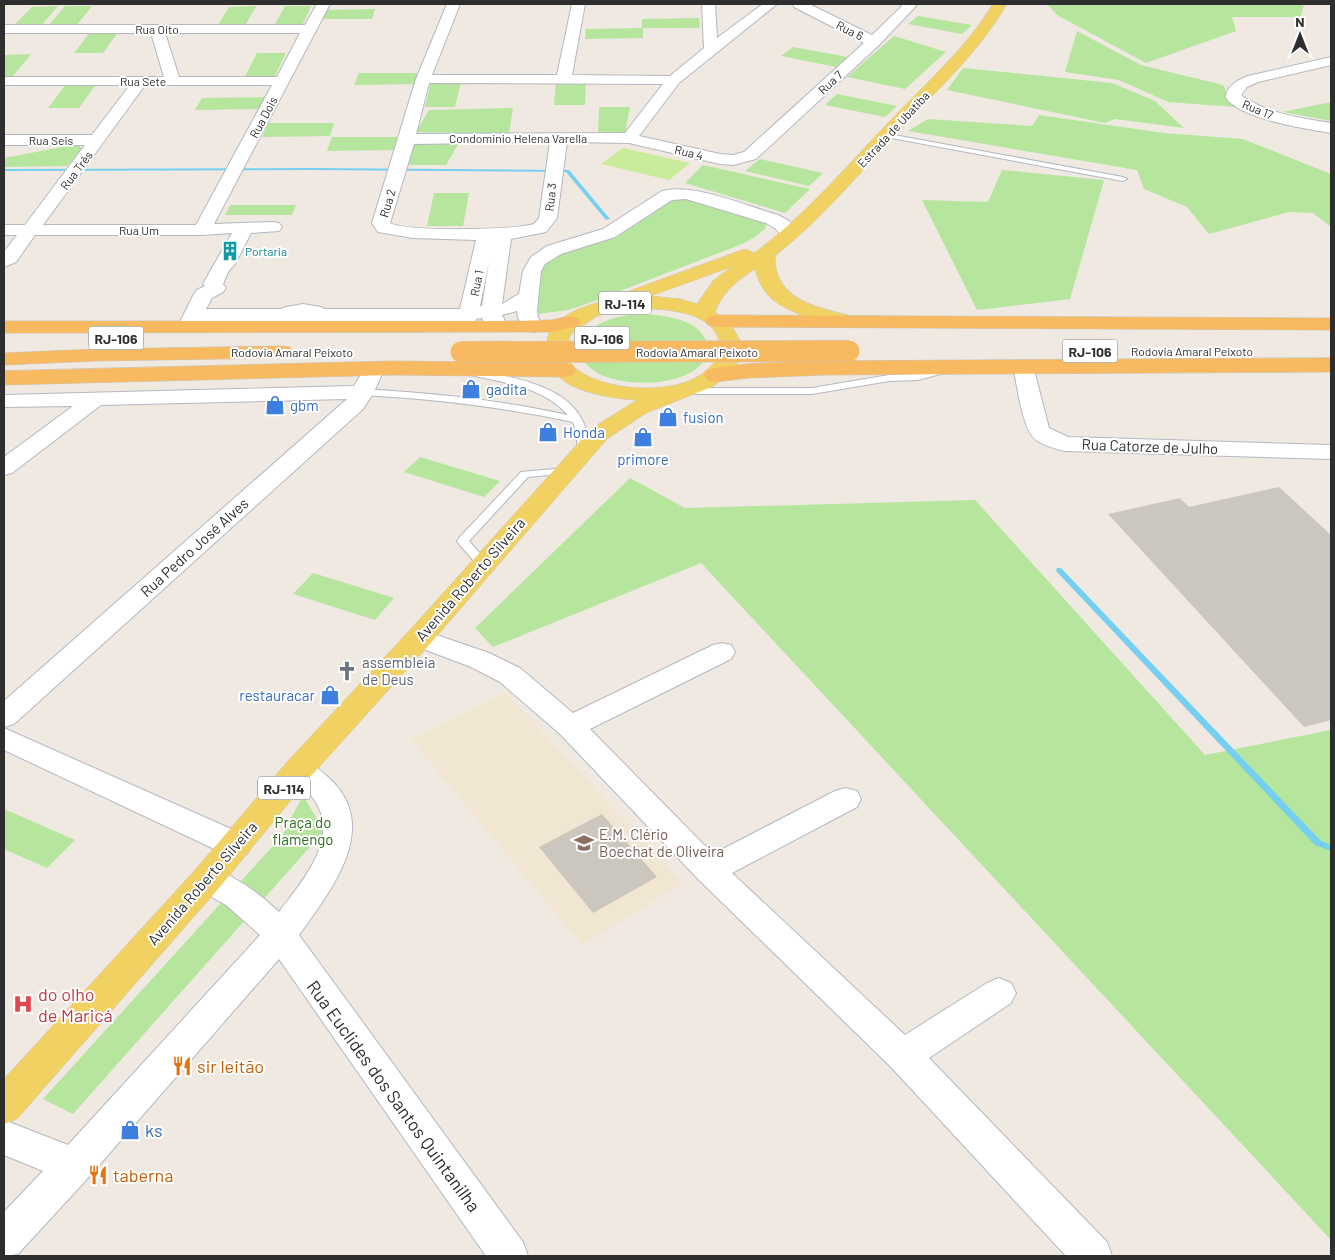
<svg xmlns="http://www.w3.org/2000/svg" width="1335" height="1260" viewBox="0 0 1335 1260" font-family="Barlow,sans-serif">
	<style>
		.education { fill: #f0e6d1 }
		.green { fill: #b6e59e }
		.pitch { fill: #c9ec9a }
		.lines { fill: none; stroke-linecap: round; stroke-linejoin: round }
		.stream { fill: #75cff0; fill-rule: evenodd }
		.building { fill: #cbc7bf }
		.service-casing { stroke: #b4b7c1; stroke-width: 2 }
		.minor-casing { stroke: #b4b7c1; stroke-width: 2 }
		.primary-casing { stroke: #c9c9c9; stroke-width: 1 }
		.trunk-casing { stroke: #c9c9c9; stroke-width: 1 }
		.service { fill: #fff; fill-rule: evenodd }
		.minor { fill: #fff; fill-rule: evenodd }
		.primary { fill: #f2d163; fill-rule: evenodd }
		.trunk { fill: #f8ba60; fill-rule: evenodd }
		.trunk-bridge-casing { stroke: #c9c9c9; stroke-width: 22; stroke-linecap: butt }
		.trunk-bridge { stroke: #f8ba60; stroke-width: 21 }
		.labels { text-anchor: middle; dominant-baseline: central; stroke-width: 4; stroke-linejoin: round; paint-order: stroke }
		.far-street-label { font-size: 12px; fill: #2e2e2e; stroke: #fff }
		.far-culture-label { font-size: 12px; fill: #0d838f; stroke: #fff; text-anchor: start }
		.shield { fill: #fff; stroke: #6d6d6d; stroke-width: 1 }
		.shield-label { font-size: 14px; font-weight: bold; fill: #2e2e2e }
		.shop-label { font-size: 15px; fill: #366cbe; stroke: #fff; text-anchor: start }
		.street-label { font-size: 15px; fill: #2e2e2e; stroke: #fff }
		.worship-label { font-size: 15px; fill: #5b616d; stroke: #fff; text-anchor: start }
		.park-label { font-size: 15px; fill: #2c6e1b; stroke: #fff }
		.education-label { font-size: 15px; fill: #785e54; stroke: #fff; text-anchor: start }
		.near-health-label { font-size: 18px; fill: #be3a42; stroke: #fff; text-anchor: start }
		.near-food-label { font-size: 18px; fill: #c56008; stroke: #fff; text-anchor: start }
		.near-street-label { font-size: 18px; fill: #2e2e2e; stroke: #fff }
		.near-shop-label { font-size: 18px; fill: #366cbe; stroke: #fff; text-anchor: start }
	</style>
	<rect width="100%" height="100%" fill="#efe9e1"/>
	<!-- education -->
	<path class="education" d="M505 692 683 883 582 945 411 739Z"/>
	<!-- green -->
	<path class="green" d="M1047 4H1304L1301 17H1232L1236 31 1146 63 1057 15Z
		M58 6 41 26H13L32 7Z
		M65 6H92L76 26H48Z
		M256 6 245 26 217 27 229 7Z
		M285 6H311L302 26H274Z
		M375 9 372 19H315L319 10Z
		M918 16 972 25 962 34 908 24Z
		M699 18 700 28H643V38L585 39 586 29 642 28V19Z
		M91 31H119L103 53H74Z
		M1077 31 1141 65 1223 85 1235 107 1168 102 1119 80 1065 72Z
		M894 36 946 52 905 89 847 77Z
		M793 47 848 57 836 67 781 56Z
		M257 53H286L275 76H245Z
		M31 54 12 77H4V55Z
		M963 68 1112 83 1155 101 1184 128 1115 119 1105 123 947 90Z
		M359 73H420L417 84 354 85Z
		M586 80 585 105H554L556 81Z
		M431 82H461L455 107H425Z
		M67 83H97L79 108H48Z
		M837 94 897 106 885 117 825 105Z
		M266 97 260 109 195 110 202 98Z
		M1331 102V121L1283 112Z
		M599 107H630L625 133 598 134Z
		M513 108 509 134 416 132 429 110Z
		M1039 115 1164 133 1243 139 1331 174V227L1313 213 1289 212 1209 234 1187 207 1144 189 1137 170 908 131 928 119 1032 126Z
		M268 123H334L330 136 262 137Z
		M332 137H399L395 150 327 151Z
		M412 142 459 143 446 165H406Z
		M73 145H79L82 149 67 166 4 167V158Z
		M760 159 823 173 809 186 745 171Z
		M703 165 810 189 785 213 685 183Z
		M1002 170 1104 180 1070 299 977 310 922 200 988 202Z
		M434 193H469L463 226H427Z
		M676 199H687L757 220 766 224 765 229 755 237 742 244 589 303 568 310 538 314C538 303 539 274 544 265 556 246 596 247 614 238 636 227 653 208 676 199Z
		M230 205H296L292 215H225Z
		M635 314C656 314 698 317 706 341 708 347 709 352 705 359 688 388 622 388 596 372 573 358 573 336 599 324 610 318 623 316 635 314Z
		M420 457 500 481 484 497 404 472Z
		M630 478 685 508 975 500 1205 755 1331 730V1240L701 563 493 647 475 628Z
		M313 573 394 598 375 620 293 594Z
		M303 795 324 831 73 1114 43 1099 282 836Z
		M4 809 75 840 47 868 4 849Z"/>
	<!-- pitch -->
	<path class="pitch" d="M623 148 690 163 669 180 601 164Z"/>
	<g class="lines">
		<!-- stream -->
		<path class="stream" d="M311 168 567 170H569L610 219 606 220 566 172 311 170 4 171V169Z
			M1057 568H1061L1321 841 1331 845V851L1315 845 1057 572 1056 570Z"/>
	</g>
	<!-- building -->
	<path class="building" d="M1279 487 1331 535V720L1304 727 1108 514 1180 498 1189 507Z
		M602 814 657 877 593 913 539 847Z"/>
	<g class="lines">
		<defs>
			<path id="service" d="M883 133 1123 177 1127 179 1123 181 886 137 882 135Z
				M303 304 321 307 339 316 334 319 315 312 303 310 272 317 267 314 286 307Z
				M944 367 949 370 948 372 918 380 889 381 812 394H686L681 391 686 388H812L889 375 918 374Z
				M475 370C512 377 568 385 584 424 588 433 590 445 586 454H578L577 452V433L573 422C504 407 434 399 363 395L358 392 363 389C432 393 501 400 568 415 543 387 506 383 471 375L470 373Z
				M565 468 570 471 569 473 528 477 469 541 489 564 487 567H479L459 544 457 541 459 538 521 472Z"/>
			<path id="minor" d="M317 4H330L214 224 273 222 279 223 282 227 279 231 251 233 235 264 228 272 223 284 226 288 223 292 212 298 206 309H460L476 240 413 238 378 232 372 223 416 79 447 4H460L432 75H557L572 4H585L572 75 670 76 704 48 702 4H715L717 38 763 4H777L679 83 639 136 720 154 733 155 744 152 864 43 794 7 793 4H809L872 35 902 6 901 4H914L916 6 879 45 756 159 733 165 720 164 629 143 567 142 557 218 546 232 511 239 502 304 519 294 523 271 531 257 547 246 603 229 662 191C694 183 746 206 778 215L789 221 798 234 795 238 789 239 783 238 776 229 766 223 686 199 672 200 615 237 561 254 545 264 541 271 537 310 538 318 544 326 541 330 534 332 527 330 518 318 517 311 502 315 507 325 504 329 497 331 486 326 482 318 476 319C471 329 463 333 451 330L448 326 453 321H200L195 330 188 332 181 330 178 326 194 294 197 290 205 286 203 284 232 233 202 235H35L16 262 4 267V252L17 235H4V225H25L85 145H4V135H92L130 85H4V77H164L151 33H4V25H305ZM165 33H300L277 77H179ZM429 83 663 84 625 133 416 134ZM145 85H272L196 225H43ZM550 142 539 218 534 224C513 230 406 232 390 223L414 144ZM489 262 482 306H480Z
				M1331 57V65L1258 82 1247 87 1242 94V96C1269 114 1300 118 1331 123V133C1306 129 1241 119 1226 98 1226 86 1238 80 1248 76Z
				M1023 360 1030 362 1033 366 1049 428 1068 437 1331 445V459L1065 451C1056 449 1043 445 1036 440 1022 430 1017 383 1013 366L1016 362Z
				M374 363 381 365 384 369 374 392 363 409 14 724 4 727V701L347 399 101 405 12 473 4 475V457L73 406 4 407V395L354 386 367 365Z
				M419 629 489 653 520 668 573 713 713 645 722 643 731 645 735 652 731 659 590 729 713 854 835 791 846 788 857 791 861 799 857 807 732 873 905 1035 987 983 999 978 1011 983 1016 993 1011 1003 929 1058 1107 1242 1112 1256H1066L891 1067 698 879 560 734 500 682 471 667 410 644 406 638 410 632Z
				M4 728 247 836 251 845 247 854 236 857 225 854 4 750Z
				M299 758C312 762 323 772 333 782 380 830 329 893 299 935L523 1242 528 1256H486L279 959 87 1179 18 1254 4 1256V1212L43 1171 4 1155V1120L68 1145 260 935 226 905 196 888 191 879 196 870 207 866C235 876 258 892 279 912 300 884 337 843 318 806 311 790 293 784 284 769L289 761Z"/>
			<path id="primary" d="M993 4H1007C979 52 939 88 901 129 859 173 823 218 775 256 774 303 823 308 859 318L862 322 859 326C839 331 788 313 772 299 763 291 758 281 755 269 737 281 723 291 715 312L731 325 741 342V355L734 369 714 386 646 413 607 439 429 645 310 777 219 888 17 1119 4 1124V1079L195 870 288 761 409 631 591 429 637 400C614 399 575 393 558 376 553 370 549 362 545 356 546 350 546 342 548 336 559 310 596 302 621 298L624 293 739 251 746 249 754 253 757 251C810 211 847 165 893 118 928 81 966 48 993 4ZM731 267 713 281 697 304 680 299 651 296ZM628 309C654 308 710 308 719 340 722 347 721 356 716 361 711 366 704 373 699 376 668 395 603 391 575 368 571 365 569 359 566 356L570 336 572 333 597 316Z"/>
			<path id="trunk" d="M715 315 1331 318V330L715 327 708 325 705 321 708 317Z
				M571 316 578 318 581 322 578 326 551 332 4 333V321H516L551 320Z
				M282 346 290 347 293 352 290 357 282 358 97 361 4 365V353L97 349Z
				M1331 358V372L824 375 749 378 715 382 707 380 704 375 707 370C745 361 786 363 824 361Z
				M394 361 565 363 573 365 576 370 573 375 565 377 394 375 4 385V371Z"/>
		</defs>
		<!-- service casing -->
		<use href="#service" class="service-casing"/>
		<!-- minor casing -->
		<use href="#minor" class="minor-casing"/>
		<!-- primary casing -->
		<use href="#primary" class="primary-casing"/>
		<!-- trunk casing -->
		<use href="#trunk" class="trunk-casing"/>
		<!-- service -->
		<use href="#service" class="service"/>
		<!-- minor -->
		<use href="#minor" class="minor"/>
		<!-- primary -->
		<use href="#primary" class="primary"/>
		<!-- trunk -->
		<use href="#trunk" class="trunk"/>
		<defs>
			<path id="trunk-bridge" d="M461 352 849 351"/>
		</defs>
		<!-- trunk-bridge casing -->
		<use href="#trunk-bridge" class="trunk-bridge-casing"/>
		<!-- trunk-bridge -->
		<use href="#trunk-bridge" class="trunk-bridge"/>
	</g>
	<!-- icons -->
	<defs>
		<symbol id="building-bare" viewBox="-9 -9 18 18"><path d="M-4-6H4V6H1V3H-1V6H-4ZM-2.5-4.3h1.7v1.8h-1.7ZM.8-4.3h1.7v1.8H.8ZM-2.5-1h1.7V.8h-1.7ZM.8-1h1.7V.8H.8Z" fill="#0f9aa8" stroke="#fff" stroke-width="2.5" paint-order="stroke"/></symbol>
		<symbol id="shop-bare" viewBox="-9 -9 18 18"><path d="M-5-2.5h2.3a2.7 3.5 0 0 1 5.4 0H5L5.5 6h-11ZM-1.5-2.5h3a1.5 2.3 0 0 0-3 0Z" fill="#3f7fe0" stroke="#fff" stroke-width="2.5" paint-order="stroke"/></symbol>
		<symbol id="church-bare" viewBox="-9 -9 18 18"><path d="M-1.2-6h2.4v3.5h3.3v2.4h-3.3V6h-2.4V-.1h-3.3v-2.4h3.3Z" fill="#6b7280" stroke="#fff" stroke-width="2.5" paint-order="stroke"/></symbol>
		<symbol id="school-bare" viewBox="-9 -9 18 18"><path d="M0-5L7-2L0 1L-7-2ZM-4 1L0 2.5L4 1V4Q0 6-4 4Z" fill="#8d6e63" stroke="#fff" stroke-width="2.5" paint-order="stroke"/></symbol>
		<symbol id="hospital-bare" viewBox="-9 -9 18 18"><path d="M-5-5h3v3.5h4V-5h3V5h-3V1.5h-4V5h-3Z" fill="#e0444e" stroke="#fff" stroke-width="2.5" paint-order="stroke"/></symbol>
		<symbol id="restaurant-bare" viewBox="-9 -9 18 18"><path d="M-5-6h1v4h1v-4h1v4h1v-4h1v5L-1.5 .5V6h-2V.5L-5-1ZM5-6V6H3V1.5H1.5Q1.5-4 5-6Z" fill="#e8710a" stroke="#fff" stroke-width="2.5" paint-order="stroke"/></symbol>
	</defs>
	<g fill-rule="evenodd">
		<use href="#building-bare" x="216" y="237" width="28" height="28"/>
		<use href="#shop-bare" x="457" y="375" width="28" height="28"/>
		<use href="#shop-bare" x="261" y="391" width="28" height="28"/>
		<use href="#shop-bare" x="654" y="403" width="28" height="28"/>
		<use href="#shop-bare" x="534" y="418" width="28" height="28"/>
		<use href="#shop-bare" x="629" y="423" width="28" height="28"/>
		<use href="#church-bare" x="333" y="657" width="28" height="28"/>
		<use href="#shop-bare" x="316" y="681" width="28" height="28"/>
		<use href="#school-bare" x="570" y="829" width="28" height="28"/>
		<use href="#hospital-bare" x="9" y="990" width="28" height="28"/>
		<use href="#restaurant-bare" x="168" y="1052" width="28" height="28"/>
		<use href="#shop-bare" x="116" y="1116" width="28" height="28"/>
		<use href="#restaurant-bare" x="84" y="1161" width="28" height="28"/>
	</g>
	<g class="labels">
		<!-- far-street labels -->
		<g class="far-street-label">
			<text x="157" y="29">Rua Oito</text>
			<text transform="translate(850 30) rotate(27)">Rua 6</text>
			<text x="143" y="81">Rua Sete</text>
			<text transform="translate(830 82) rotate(-43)">Rua 7</text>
			<text transform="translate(1258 109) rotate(22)">Rua 17</text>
			<text transform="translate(263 117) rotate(-62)">Rua Dois</text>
			<text transform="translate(893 129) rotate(-47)">Estrada de Ubatiba</text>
			<text x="518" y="138">Condominio Helena Varella</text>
			<text x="51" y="140">Rua Seis</text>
			<text transform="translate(689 152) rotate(13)">Rua 4</text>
			<text transform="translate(76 170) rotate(-53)">Rua Três</text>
			<text transform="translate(550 197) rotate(-84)">Rua 3</text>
			<text transform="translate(387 203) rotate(-74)">Rua 2</text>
			<text x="139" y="230">Rua Um</text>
			<text transform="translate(476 283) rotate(-79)">Rua 1</text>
			<text x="1192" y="351">Rodovia Amaral Peixoto</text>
			<text x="292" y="352">Rodovia Amaral Peixoto</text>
			<text x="697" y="352">Rodovia Amaral Peixoto</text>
		</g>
		<!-- far-culture labels -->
		<g class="far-culture-label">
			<text x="245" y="251">Portaria</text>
		</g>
		<!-- shield labels -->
		<g class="shield">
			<rect x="599" y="291.5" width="52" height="23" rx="4"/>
			<rect x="88.5" y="326.5" width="55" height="23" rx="4"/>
			<rect x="574.5" y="326.5" width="55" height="23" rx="4"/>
			<rect x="1062.5" y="339.5" width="55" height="23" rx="4"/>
			<rect x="258" y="776.5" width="52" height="23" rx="4"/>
		</g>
		<g class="shield-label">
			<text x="625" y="303">RJ-114</text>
			<text x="116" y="338">RJ-106</text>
			<text x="602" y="338">RJ-106</text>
			<text x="1090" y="351">RJ-106</text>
			<text x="284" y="788">RJ-114</text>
		</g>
		<!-- shop labels -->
		<g class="shop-label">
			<text x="486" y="389">gadita</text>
			<text x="290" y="405">gbm</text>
			<text x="683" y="417">fusion</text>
			<text x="563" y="432">Honda</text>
			<text x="643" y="459" text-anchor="middle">primore</text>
			<text x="315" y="695" text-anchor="end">restauracar</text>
		</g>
		<!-- street labels -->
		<g class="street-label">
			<text transform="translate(1150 446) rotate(2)">Rua Catorze de Julho</text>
			<text transform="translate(194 547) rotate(-42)">Rua Pedro José Alves</text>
			<text transform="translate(470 579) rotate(-49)">Avenida Roberto Silveira</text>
			<text transform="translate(202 883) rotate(-49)">Avenida Roberto Silveira</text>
		</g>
		<!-- worship labels -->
		<g class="worship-label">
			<text x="362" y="662">assembleia<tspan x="362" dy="17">de Deus</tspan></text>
		</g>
		<!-- park labels -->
		<g class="park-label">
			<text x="303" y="822">Praça do<tspan x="303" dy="17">flamengo</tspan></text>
		</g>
		<!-- education labels -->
		<g class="education-label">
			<text x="599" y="834">E.M. Clério<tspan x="599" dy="17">Boechat de Oliveira</tspan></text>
		</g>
		<!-- near-health labels -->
		<g class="near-health-label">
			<text x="38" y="994">do olho<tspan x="38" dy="21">de Maricá</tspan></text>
		</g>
		<!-- near-food labels -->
		<g class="near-food-label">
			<text x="197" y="1066">sir leitão</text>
			<text x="113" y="1175">taberna</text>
		</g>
		<!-- near-street labels -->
		<g class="near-street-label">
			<text transform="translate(394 1096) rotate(54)">Rua Euclides dos Santos Quintanilha</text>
		</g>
		<!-- near-shop labels -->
		<g class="near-shop-label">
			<text x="145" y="1130">ks</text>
		</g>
	</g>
	<!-- border -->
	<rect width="1335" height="1260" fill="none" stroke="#2e2e2e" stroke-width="10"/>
	<!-- north arrow -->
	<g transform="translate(1300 35)" stroke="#ffffff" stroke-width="4" paint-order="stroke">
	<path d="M0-4L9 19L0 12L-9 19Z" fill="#2e2e2e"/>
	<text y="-8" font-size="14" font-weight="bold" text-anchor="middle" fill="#2e2e2e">N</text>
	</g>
</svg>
